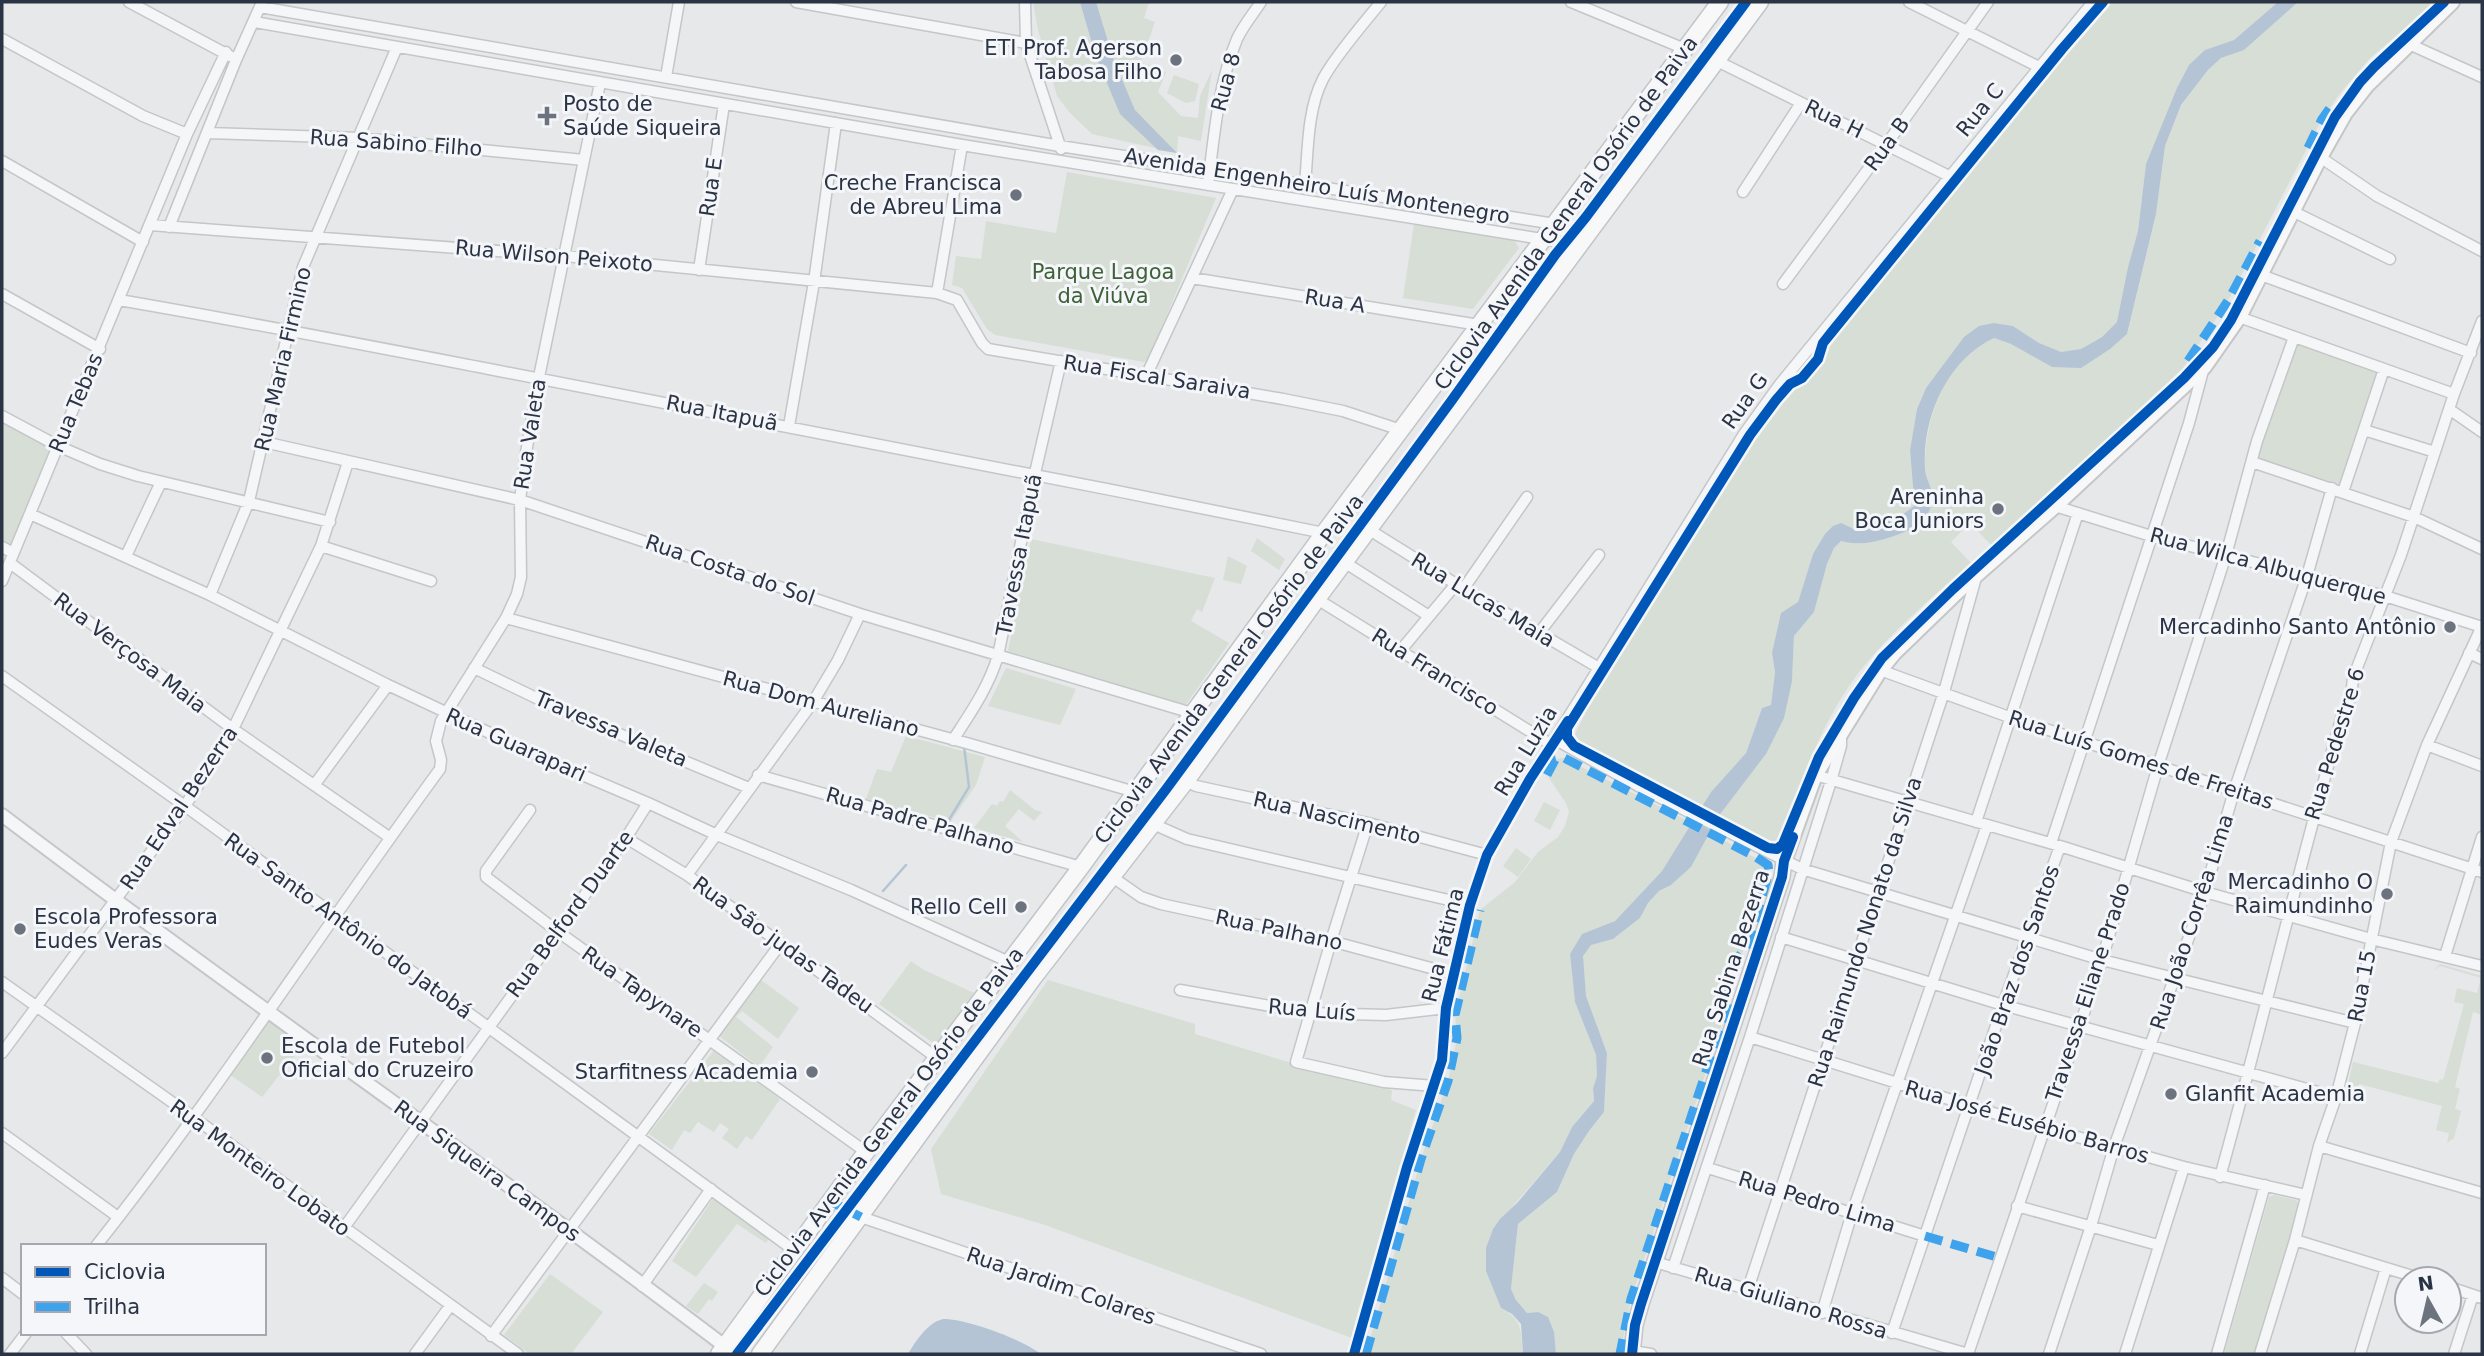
<svg xmlns="http://www.w3.org/2000/svg" width="2484" height="1356" viewBox="0 0 2484 1356" font-family="'DejaVu Sans',sans-serif">
	<style>
		.green { fill: #d6ded6 }
		.water { fill: #b4c4d5 }
		.lines { fill: none; stroke-linecap: round; stroke-linejoin: round }
		.stream { stroke: #b4c4d5; stroke-width: 2.5 }
		.minor-casing { stroke: #c4c6c8; stroke-width: 13 }
		.tertiary-casing { stroke: #c4c6c8; stroke-width: 16 }
		.secondary-casing { stroke: #c4c6c8; stroke-width: 18 }
		.primary-casing { stroke: #c2c5c8; stroke-width: 19 }
		.minor { stroke: #f5f6f7; stroke-width: 10 }
		.tertiary { stroke: #f5f6f7; stroke-width: 12 }
		.secondary { stroke: #f8f8f8; stroke-width: 14 }
		.primary { stroke: #f8f8f8; stroke-width: 16 }
		.quiet { stroke: #3ea3ec; stroke-width: 9; stroke-dasharray: 18 9; stroke-linecap: butt }
		.cycleway-casing { stroke: #f4f6f9; stroke-width: 15 }
		.cycleway { stroke: #0057b8; stroke-width: 10 }
		.poi-dot { fill: #6c737f; stroke: #f4f6f9; stroke-width: 2.5 }
		.labels { text-anchor: middle; dominant-baseline: central; stroke-width: 6; stroke-linejoin: round; paint-order: stroke }
		.poi-label { font-size: 21px; fill: #2b3445; stroke: #f4f6f9; text-anchor: end }
		.street-label { font-size: 21px; fill: #2b3445; stroke: #f4f6f9 }
		.park-label { font-size: 21px; fill: #3f6138; stroke: #f4f6f9 }
	</style>
	<rect width="100%" height="100%" fill="#e6e8ea"/>
	<!-- green -->
	<path class="green" d="M1033 2H1149L1144 18 1155 22 1141 62 1166 72 1158 92 1181 116 1198 118 1200 96 1212 70 1201 141 1178 136 1177 153 1092 134 1070 113 1057 96 1038 30Z
		M2109 2H2278L2234 40 2205 50 2146 164 2138 231 2128 267 2118 322 2102 337 2081 349 2061 353 2039 343 2013 326 1994 323 1926 388 1917 409 1910 450 1913 487 1917 497 1915 506 1902 515 1872 527 1856 530 1841 524 1813 554 1798 602 1772 653 1775 672 1771 705 1762 708 1746 753 1711 792 1701 808 1581 745 1575 734 1585 714 1586 705 1744 455 1790 392 1802 386 1824 358 1829 342 1923 230 2058 60Z
		M2298 2H2437L2370 58 2341 92 2322 119 2229 299 2183 368 2087 459 1991 545 1970 523 1951 542 1971 563C1933 597 1891 631 1859 672 1822 721 1801 780 1780 837L1773 844 1768 843 1718 817 1766 754 1792 680 1794 636 1814 612 1827 564 1834 548 1841 541C1866 549 1900 534 1923 524 1927 514 1934 503 1932 493 1930 484 1925 476 1925 466 1925 416 1946 360 1994 338L2011 344 2052 367 2127 334 2156 214 2165 146 2181 105 2208 70 2221 58 2244 50Z
		M1174 75 1199 84 1195 101 1186 103 1167 93Z
		M1067 172 1216 198 1149 357 1144 362 995 335 987 329 962 288 952 285 956 256 981 259 986 221 1056 233Z
		M1414 224 1514 240 1519 248 1473 309 1403 298Z
		M2295 343 2380 371 2341 488 2255 459Z
		M2 422 52 448 10 550 2 545Z
		M1257 538 1285 559 1279 570 1251 551Z
		M1031 539 1215 578 1202 612 1197 609 1191 621 1229 643 1185 706 1008 651Z
		M1228 556 1247 566 1241 584 1223 580Z
		M1006 668 1076 689 1060 725 988 706Z
		M906 736 985 757 976 785 949 824 944 820 866 799 877 769 891 772Z
		M1559 758H1564L1692 823 1662 871 1615 921 1582 934 1570 954 1575 1002 1596 1055 1597 1076 1593 1088 1594 1101 1572 1127 1560 1152 1493 1229 1501 1308C1524 1321 1520 1331 1523 1354H1366L1421 1159 1448 1081 1457 1038 1455 1015 1480 910 1515 882 1538 852 1558 837 1565 826 1569 812 1566 803 1547 775 1555 760Z
		M1010 790 1035 810 1042 812 1034 821 1019 809 1005 826 1023 842 974 828 992 804 997 806 1000 801 1003 802Z
		M1544 802 1560 810 1550 830 1534 821Z
		M1709 832 1768 865 1769 872 1748 945 1737 959 1727 985 1728 1005 1631 1299 1620 1354H1556C1554 1333 1553 1328 1538 1312L1527 1313 1516 1300 1511 1289 1518 1224 1557 1192 1574 1154 1589 1131 1604 1112 1607 1053 1586 996 1582 956 1590 945 1613 939 1640 918 1648 903 1659 891 1671 885 1691 867Z
		M1516 848 1531 859 1518 877 1503 866Z
		M911 961 924 970 974 993 936 1045 879 1004Z
		M2440 964 2482 976V1015L2473 1012 2455 1087 2460 1089 2455 1109 2461 1111 2454 1138 2447 1143 2449 1133 2436 1130 2442 1106 2359 1084 2357 1091 2347 1089 2353 1062 2438 1083 2440 1079 2443 1080 2464 1004 2454 1002 2457 988 2477 993 2481 978 2440 966 2433 971Z
		M761 980 799 1008 778 1039 742 1011 736 1017 773 1047 759 1067 718 1035Z
		M1048 980 1195 1024V1034L1295 1064 1380 1082 1392 1091 1391 1100 1416 1110 1352 1338 1045 1225 941 1194 931 1149Z
		M269 1018 306 1042 262 1097 229 1074Z
		M714 1050 720 1051 780 1099 752 1140 746 1136 737 1149 722 1138 729 1129 720 1123 714 1132 698 1122 690 1133 684 1130 672 1150 649 1134Z
		M2274 1195 2296 1200 2299 1205 2257 1354H2224L2269 1197Z
		M714 1197 770 1237 766 1243 737 1224 696 1277 672 1261Z
		M550 1274 603 1312 571 1354H530L504 1335Z
		M704 1283 718 1292 712 1301 709 1299 698 1314 686 1306Z"/>
	<!-- water -->
	<path class="water" d="M1080 2H1096L1113 58 1135 110 1177 153 1158 150 1120 114 1096 57Z
		M2278 2H2298L2244 50 2221 58 2208 70 2181 105 2165 146 2156 214 2127 334 2110 349 2081 368 2052 367 2011 344 1994 338C1947 360 1922 418 1925 468 1925 477 1931 485 1932 494 1934 504 1927 515 1923 524 1898 535 1868 549 1841 541L1834 548 1827 564 1814 612 1794 636 1792 681 1784 718 1766 754 1718 817 1691 867 1671 885 1659 891 1648 903 1640 918 1613 939 1591 945 1583 956 1586 996 1607 1053 1604 1112 1589 1131 1574 1154 1557 1192 1518 1224 1511 1289 1516 1300 1527 1313 1538 1312 1548 1317 1554 1332 1556 1354H1523L1521 1324 1512 1314 1501 1308 1486 1271V1248L1493 1229 1500 1219 1518 1202 1560 1152 1572 1127 1594 1101 1593 1088 1597 1076 1596 1055 1575 1002 1570 954 1582 934 1615 921 1662 871 1711 792 1746 753 1762 708 1771 705 1775 672 1772 653 1781 613 1798 602 1813 554 1825 534 1833 526 1841 523 1856 530 1872 527 1902 515 1914 506 1917 497 1913 487 1910 450 1917 409 1926 388 1964 337 1979 326 1994 323 2013 326 2039 343 2061 352 2081 349 2102 337 2117 322 2128 267 2138 231 2146 164 2177 88 2189 65 2205 50 2234 40Z
		M943 1319C968 1319 1021 1339 1041 1354H908C916 1341 927 1323 943 1319Z"/>
	<g class="lines">
		<!-- stream -->
		<path class="stream" d="M947 823 969 787 964 746
			M883 891 906 865"/>
		<defs>
			<path id="minor" d="M129 2 230 56
				M796 2 1026 43
				M1025 2 1026 43 1061 149
				M1571 2 1685 49
				M1909 2 2039 67
				M260 7 1060 146 1555 224 1579 245
				M254 22 962 145 1579 245
				M2 39 143 116 187 134
				M2409 44 2482 77
				M1717 61 1951 177
				M666 77 679 2
				M207 133 360 138 584 160
				M2320 157 2377 196 2482 251
				M2 161 143 242
				M1208 185C1214 136 1218 85 1237 39 1243 26 1253 14 1261 2
				M1305 185C1308 152 1307 110 1323 79 1335 56 1364 23 1381 2
				M1743 192 1801 103
				M2292 211 2390 259
				M150 225 565 256 937 293 957 300 982 343 988 349 1283 399 1343 411 1401 430
				M169 227 236 60 262 2
				M699 270 724 104
				M2261 275 2471 353
				M1192 278 1479 325
				M1783 284 1886 145 1988 2
				M937 293 962 145
				M2 294 100 349
				M119 300C242 321 365 345 489 369 767 422 1046 476 1324 533
				M2239 317 2454 394
				M1147 374 1233 189
				M2449 409 2482 432
				M2 416 58 446 100 464 138 476 330 522
				M789 426 814 282 836 123
				M2364 430 2435 452
				M264 442 520 500 860 614 1192 713
				M2252 462 2414 517 2482 549
				M2343 492 2384 369
				M2055 506 2151 536 2385 596 2482 627
				M30 514 210 595 388 685 547 760 648 803 717 835 851 890 1009 962
				M1368 529 1456 584 1599 668
				M321 546 431 581
				M2 547 13 553
				M126 556 161 482
				M1344 562 1429 616
				M10 563 233 729 389 837
				M2 581 187 134 226 52
				M1464 588 1527 497
				M210 595 249 501 303 267 397 47
				M1317 599 1552 745
				M506 618 970 744 1135 792
				M1539 633 1599 555
				M1401 650 1456 584
				M2469 653 2482 659
				M474 668 557 708 749 788
				M1880 670 2009 717 2482 872
				M2 676 185 806 795 1251
				M953 740C971 712 988 688 998 656L1035 473 1061 361
				M1556 740 1649 792 1802 869 2102 960 2355 1023
				M2427 745 2482 766
				M758 775 1081 867
				M1815 775 2060 846 2205 892 2371 939 2482 966
				M1186 781 1196 786 1368 823 1487 855
				M315 784 388 685
				M530 810 486 871V877L557 931 866 1152
				M1976 822 2078 513
				M1368 823 1331 941 1296 1062 1384 1082 1435 1086
				M1153 824 1187 839 1470 905
				M626 838 687 875 937 1058
				M2051 843 2189 423 2204 367
				M687 875 813 702 838 660 860 614
				M1111 876 1141 897 1161 904 1331 941 1453 974
				M1781 937 2003 1005 2336 1097
				M2445 956 2482 837
				M2 982 193 1117 518 1354
				M1180 990 1310 1013 1386 1015 1446 1008
				M1750 1037 2003 1116 2184 1167 2306 1195
				M2 1053 185 806 233 729 321 546 348 462
				M2 1133 118 1217
				M2319 1146 2482 1193
				M1708 1168 1925 1236
				M2220 1177C2263 1022 2299 866 2343 712L2351 697 2353 678 2401 555 2454 394 2482 321
				M2017 1206 2158 1245
				M861 1217 1261 1354
				M343 1229 626 838 648 803
				M2295 1240 2422 1279
				M96 1246C218 1092 324 927 440 769L441 760 436 741 441 721 506 618 517 594 521 577 520 500 526 453 539 377 600 83
				M1655 1262 1968 1354
				M1673 1268 1750 1037 1831 781 1841 746V735
				M2 1278 23 1294
				M642 1286 711 1189
				M2449 1287 2482 1298
				M1748 1289 1944 692 1977 574
				M1822 1313 1852 1213 1987 825
				M66 1333 86 1354
				M1892 1333 2003 1005 2060 846
				M491 1336 781 943
				M1632 1351 1651 1354
				M10 1354 26 1333
				M415 1354 450 1306
				M1354 1354 1407 1167 1442 1060 1446 1008 1453 974 1467 916 1487 855 1530 779 1744 434 1780 384 2093 2
				M1968 1354 2102 960 2158 766 2226 555 2257 441 2294 337
				M2049 1354 2091 1226 2114 1147 2205 892 2234 791 2307 576 2332 488
				M2125 1354 2184 1167
				M2217 1354 2265 1185
				M2260 1354 2295 1240 2319 1146 2336 1097 2355 1023 2391 842 2427 745 2482 626
				M2360 1354 2386 1268
				M2454 1354 2473 1295"/>
			<path id="tertiary" d="M2 815C244 999 494 1170 735 1354"/>
			<path id="secondary" d="M1632 1354 1635 1325 1641 1304 1782 877 1784 861 1815 775 1880 670 1894 653 1958 591 2055 506 2204 367 2239 317 2320 157 2345 113 2367 85 2452 2"/>
			<path id="primary" d="M719 1354 866 1152 1081 867 1324 533 1720 2
				M760 1354 1034 977 1186 781 1317 599 1760 2"/>
		</defs>
		<!-- minor casing -->
		<use href="#minor" class="minor-casing"/>
		<!-- tertiary casing -->
		<use href="#tertiary" class="tertiary-casing"/>
		<!-- secondary casing -->
		<use href="#secondary" class="secondary-casing"/>
		<!-- primary casing -->
		<use href="#primary" class="primary-casing"/>
		<!-- minor -->
		<use href="#minor" class="minor"/>
		<!-- tertiary -->
		<use href="#tertiary" class="tertiary"/>
		<!-- secondary -->
		<use href="#secondary" class="secondary"/>
		<!-- primary -->
		<use href="#primary" class="primary"/>
		<!-- quiet -->
		<path class="quiet" d="M2308 148 2322 119 2332 105
			M2188 361 2229 299 2260 241
			M1547 775 1555 760 1564 758 1756 857 1768 865 1769 872 1748 945 1737 959 1727 985 1728 1005 1631 1299 1620 1354
			M830 1201 861 1217
			M1925 1236 2000 1258
			M1366 1354 1421 1159 1448 1081 1457 1038 1455 1015 1480 910"/>
		<defs>
			<path id="cycleway" d="M2103 2 2062 49 1831 333 1823 343 1818 359 1802 378 1790 384 1776 400 1750 435 1567 728V737L1574 746 1768 848 1777 849 1783 844 1819 757 1854 698 1882 658 1953 589 2184 378 2213 347 2231 320 2335 117 2360 82 2374 67 2444 2
				M737 1354 1167 788 1452 400 1555 255 1586 217 1746 2
				M1354 1354 1407 1167 1442 1060 1446 1008 1470 905 1487 855 1530 779 1568 721
				M1632 1354 1635 1325 1641 1304 1782 877 1784 861 1793 837"/>
		</defs>
		<!-- cycleway casing -->
		<use href="#cycleway" class="cycleway-casing"/>
		<!-- cycleway -->
		<use href="#cycleway" class="cycleway"/>
	</g>
	<!-- markers -->
	<g class="poi-dot">
		<circle cx="1176" cy="60" r="7"/>
		<path d="M543.5 105.5h7v7h7v7h-7v7h-7v-7h-7v-7h7z"/>
		<circle cx="1016" cy="195" r="7"/>
		<circle cx="1998" cy="509" r="7"/>
		<circle cx="2450" cy="627" r="7"/>
		<circle cx="2387" cy="894" r="7"/>
		<circle cx="1021" cy="907" r="7"/>
		<circle cx="20" cy="929" r="7"/>
		<circle cx="267" cy="1058" r="7"/>
		<circle cx="812" cy="1072" r="7"/>
		<circle cx="2171" cy="1094" r="7"/>
	</g>
	<g class="labels">
		<!-- poi labels -->
		<g class="poi-label">
			<text x="1162" y="48">ETI Prof. Agerson<tspan x="1162" dy="24">Tabosa Filho</tspan></text>
			<text x="563" y="104" text-anchor="start">Posto de<tspan x="563" dy="24">Saúde Siqueira</tspan></text>
			<text x="1002" y="183">Creche Francisca<tspan x="1002" dy="24">de Abreu Lima</tspan></text>
			<text x="1984" y="497">Areninha<tspan x="1984" dy="24">Boca Juniors</tspan></text>
			<text x="2436" y="627">Mercadinho Santo Antônio</text>
			<text x="2373" y="882">Mercadinho O<tspan x="2373" dy="24">Raimundinho</tspan></text>
			<text x="1007" y="907">Rello Cell</text>
			<text x="34" y="917" text-anchor="start">Escola Professora<tspan x="34" dy="24">Eudes Veras</tspan></text>
			<text x="281" y="1046" text-anchor="start">Escola de Futebol<tspan x="281" dy="24">Oficial do Cruzeiro</tspan></text>
			<text x="798" y="1072">Starfitness Academia</text>
			<text x="2185" y="1094" text-anchor="start">Glanfit Academia</text>
		</g>
		<!-- street labels -->
		<g class="street-label">
			<text transform="translate(1226 82) rotate(-75)">Rua 8</text>
			<text transform="translate(1980 110) rotate(-51)">Rua C</text>
			<text transform="translate(1834 119) rotate(26)">Rua H</text>
			<text transform="translate(396 143) rotate(4)">Rua Sabino Filho</text>
			<text transform="translate(1887 144) rotate(-54)">Rua B</text>
			<text transform="translate(1317 186) rotate(9)">Avenida Engenheiro Luís Montenegro</text>
			<text transform="translate(711 187) rotate(-82)">Rua E</text>
			<text transform="translate(1566 213) rotate(-54)">Ciclovia Avenida General Osório de Paiva</text>
			<text transform="translate(554 256) rotate(5)">Rua Wilson Peixoto</text>
			<text transform="translate(1335 301) rotate(9)">Rua A</text>
			<text transform="translate(283 359) rotate(-77)">Rua Maria Firmino</text>
			<text transform="translate(1157 377) rotate(9)">Rua Fiscal Saraiva</text>
			<text transform="translate(1745 401) rotate(-55)">Rua G</text>
			<text transform="translate(76 403) rotate(-67)">Rua Tebas</text>
			<text transform="translate(722 413) rotate(11)">Rua Itapuã</text>
			<text transform="translate(530 434) rotate(-81)">Rua Valeta</text>
			<text transform="translate(1019 555) rotate(-79)">Travessa Itapuã</text>
			<text transform="translate(2268 566) rotate(15)">Rua Wilca Albuquerque</text>
			<text transform="translate(730 570) rotate(19)">Rua Costa do Sol</text>
			<text transform="translate(1483 600) rotate(31)">Rua Lucas Maia</text>
			<text transform="translate(130 653) rotate(37)">Rua Verçosa Maia</text>
			<text transform="translate(1229 669) rotate(-53)">Ciclovia Avenida General Osório de Paiva</text>
			<text transform="translate(1435 672) rotate(32)">Rua Francisco</text>
			<text transform="translate(821 704) rotate(15)">Rua Dom Aureliano</text>
			<text transform="translate(611 729) rotate(23)">Travessa Valeta</text>
			<text transform="translate(2335 744) rotate(-73)">Rua Pedestre 6</text>
			<text transform="translate(516 745) rotate(24)">Rua Guarapari</text>
			<text transform="translate(1526 751) rotate(-59)">Rua Luzia</text>
			<text transform="translate(2141 760) rotate(18)">Rua Luís Gomes de Freitas</text>
			<text transform="translate(179 808) rotate(-56)">Rua Edval Bezerra</text>
			<text transform="translate(1337 818) rotate(13)">Rua Nascimento</text>
			<text transform="translate(920 821) rotate(16)">Rua Padre Palhano</text>
			<text transform="translate(570 914) rotate(-54)">Rua Belford Duarte</text>
			<text transform="translate(2192 922) rotate(-72)">Rua João Corrêa Lima</text>
			<text transform="translate(348 926) rotate(36)">Rua Santo Antônio do Jatobá</text>
			<text transform="translate(1279 930) rotate(12)">Rua Palhano</text>
			<text transform="translate(1865 932) rotate(-72)">Rua Raimundo Nonato da Silva</text>
			<text transform="translate(783 945) rotate(36)">Rua São judas Tadeu</text>
			<text transform="translate(1443 945) rotate(-76)">Rua Fátima</text>
			<text transform="translate(1731 968) rotate(-72)">Rua Sabina Bezerra</text>
			<text transform="translate(2017 970) rotate(-71)">João Braz dos Santos</text>
			<text transform="translate(2362 986) rotate(-79)">Rua 15</text>
			<text transform="translate(642 992) rotate(35)">Rua Tapynare</text>
			<text transform="translate(2088 992) rotate(-72)">Travessa Eliane Prado</text>
			<text transform="translate(1312 1010) rotate(5)">Rua Luís</text>
			<text transform="translate(889 1122) rotate(-53)">Ciclovia Avenida General Osório de Paiva</text>
			<text transform="translate(2027 1122) rotate(16)">Rua José Eusébio Barros</text>
			<text transform="translate(260 1168) rotate(36)">Rua Monteiro Lobato</text>
			<text transform="translate(487 1171) rotate(36)">Rua Siqueira Campos</text>
			<text transform="translate(1817 1202) rotate(17)">Rua Pedro Lima</text>
			<text transform="translate(1061 1286) rotate(19)">Rua Jardim Colares</text>
			<text transform="translate(1791 1303) rotate(17)">Rua Giuliano Rossa</text>
		</g>
		<!-- park labels -->
		<g class="park-label">
			<text x="1103" y="272">Parque Lagoa<tspan x="1103" dy="24">da Viúva</tspan></text>
		</g>
	</g>
	<!-- border -->
	<rect width="2484" height="1356" fill="none" stroke="#2b3445" stroke-width="7"/>
	<!-- legend -->
	<rect x="21" y="1244" width="245" height="91" fill="#f4f6f9" stroke="#a4a8b1" stroke-width="2"/>
	<rect x="35" y="1267" width="35" height="10" fill="#0057b8" stroke="#a4a8b1" stroke-width="2"/>
	<text x="84" y="1279" font-size="21" fill="#2b3445">Ciclovia</text>
	<rect x="35" y="1302" width="35" height="10" fill="#3ea3ec" stroke="#a4a8b1" stroke-width="2"/>
	<text x="84" y="1314" font-size="21" fill="#2b3445">Trilha</text>
	<!-- north arrow -->
	<g transform="translate(2428 1300) rotate(352)"><circle r="33" fill="#f4f6f9" stroke="#a4a8b1" stroke-width="2"/>
	<path d="M0-5L12 26L0 18L-12 26Z" fill="#6c737f"/>
	<text y="-10" font-size="19" font-weight="bold" text-anchor="middle" fill="#2b3445">N</text>
	</g>
</svg>
